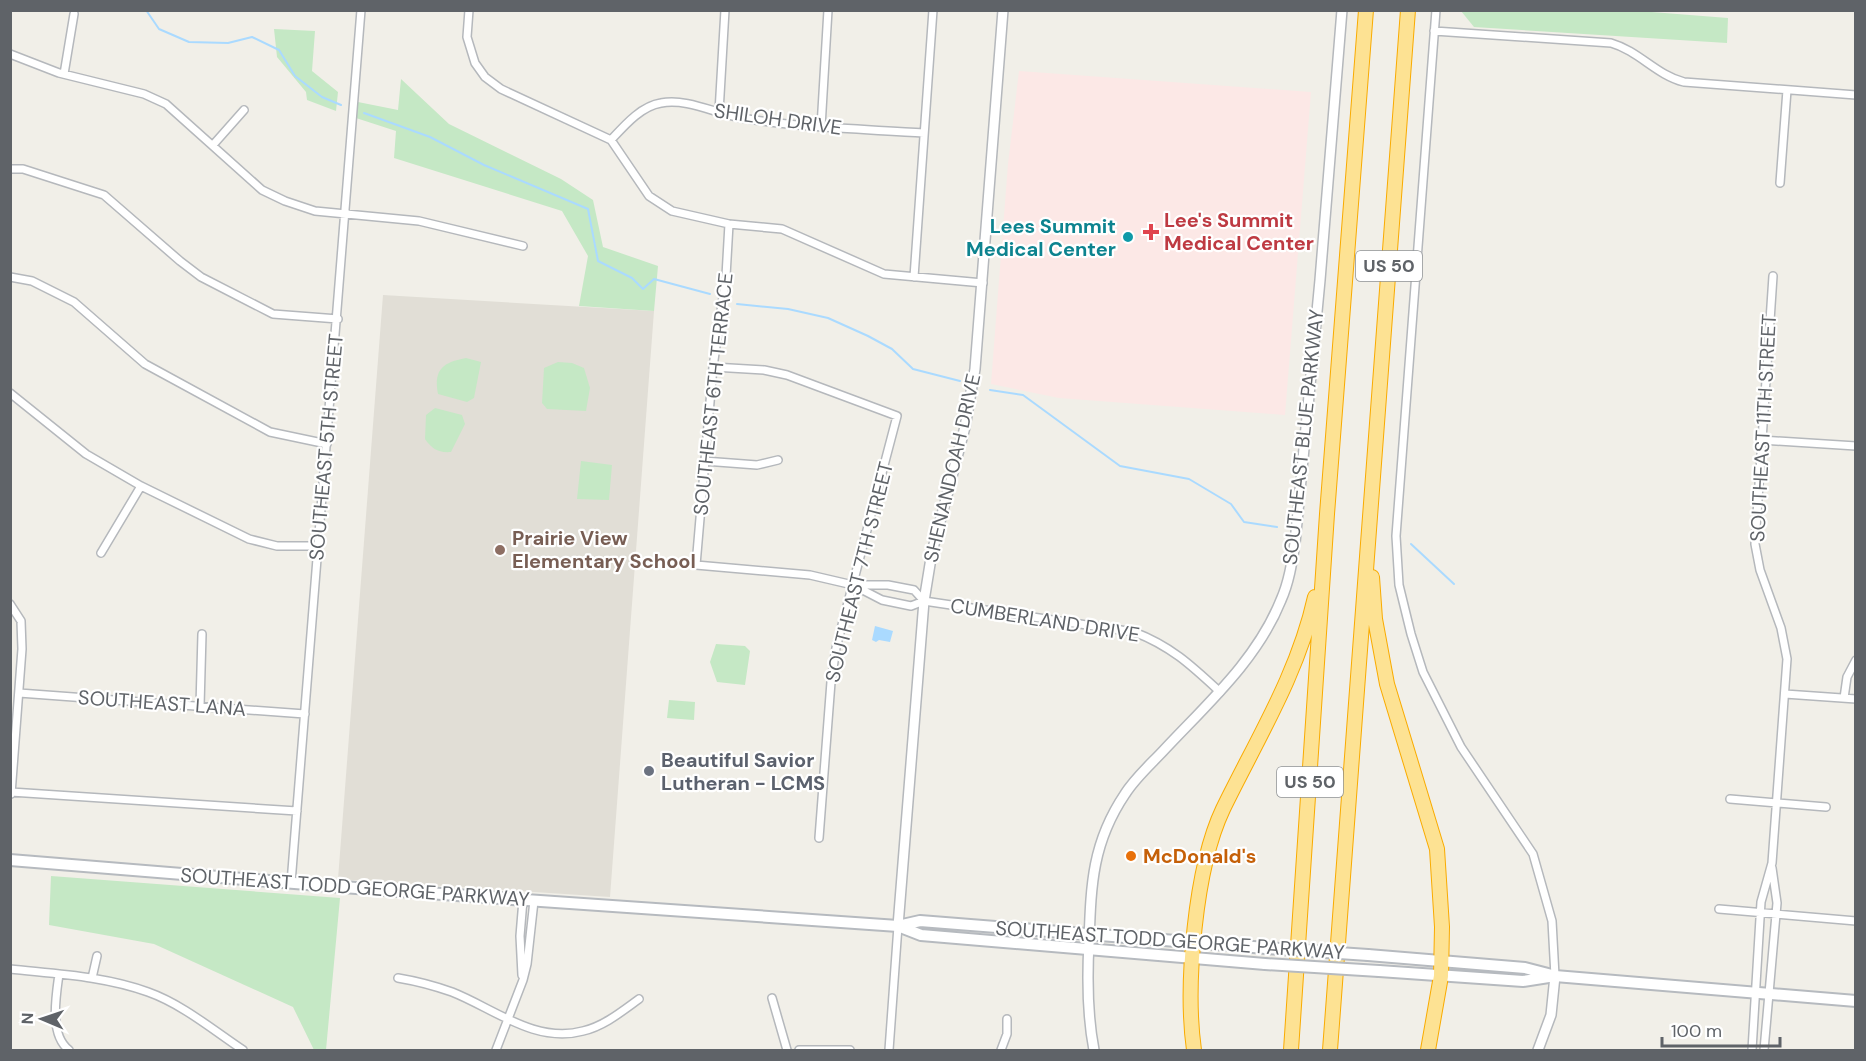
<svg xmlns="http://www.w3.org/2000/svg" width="1866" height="1061" viewBox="0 0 1866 1061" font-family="'DM Sans',sans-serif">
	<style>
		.education { fill: #e1ded6 }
		.medical { fill: #fce8e6 }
		.green { fill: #c5e8c5 }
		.water { fill: #aadaff }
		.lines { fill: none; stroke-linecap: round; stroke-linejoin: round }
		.stream { stroke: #aadaff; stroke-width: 2 }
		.minor-casing { stroke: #b5b8bc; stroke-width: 10 }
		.tertiary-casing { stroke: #b5b8bc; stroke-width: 12 }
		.secondary-casing { stroke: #b6babf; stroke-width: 14 }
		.motorway-casing { stroke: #f9ab00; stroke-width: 16 }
		.minor { stroke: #fff; stroke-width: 7 }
		.tertiary { stroke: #fff; stroke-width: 9 }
		.secondary { stroke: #fff; stroke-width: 10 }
		.motorway { stroke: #fde293; stroke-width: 14 }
		.secondary-bridge-casing { stroke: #b6babf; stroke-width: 14; stroke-linecap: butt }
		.secondary-bridge { stroke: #fff; stroke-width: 10 }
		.health-dot { fill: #e0444e; stroke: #fff; stroke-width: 2 }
		.culture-dot { fill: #0f9aa8; stroke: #fff; stroke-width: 2 }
		.education-dot { fill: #8d6e63; stroke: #fff; stroke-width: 2 }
		.worship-dot { fill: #6b7280; stroke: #fff; stroke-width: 2 }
		.food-dot { fill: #e8710a; stroke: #fff; stroke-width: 2 }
		.labels { text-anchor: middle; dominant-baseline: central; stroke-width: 4.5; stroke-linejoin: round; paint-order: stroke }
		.shield { fill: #fff; stroke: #8f9295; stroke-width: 1.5 }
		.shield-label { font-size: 18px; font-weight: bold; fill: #5f6368 }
		.street-label { font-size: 20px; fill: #5f6368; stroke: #fff }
		.health-label { font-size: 20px; font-weight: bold; fill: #be3a42; stroke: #fff; text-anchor: start }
		.culture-label { font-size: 20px; font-weight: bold; fill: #0d838f; stroke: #fff; text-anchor: end }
		.education-label { font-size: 20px; font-weight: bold; fill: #785e54; stroke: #fff; text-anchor: start }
		.worship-label { font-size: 20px; font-weight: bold; fill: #5b616d; stroke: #fff; text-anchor: start }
		.food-label { font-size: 20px; font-weight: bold; fill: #c56008; stroke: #fff; text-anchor: start }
	</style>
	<rect width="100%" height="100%" fill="#f1efe8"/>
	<!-- education -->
	<path class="education" d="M383 295 654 311 610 897 338 879Z"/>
	<!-- medical -->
	<path class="medical" d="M1019 71 1311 92 1285 415 1059 398 991 384 1008 164Z"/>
	<!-- green -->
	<path class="green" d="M1639 11 1728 18 1727 43 1474 27 1461 11Z
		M274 29 315 31 312 71 338 92 336 111 307 100 306 92 277 57Z
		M401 79 449 124 561 179 593 200 603 247 658 266 654 311 579 306 588 256 562 211 394 158 396 131 356 118 358 102 398 110Z
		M466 358 481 362 474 398 467 402 438 394C433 369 444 362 466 358Z
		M558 362 572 363 584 368 590 388 586 411 547 409 542 403 544 368Z
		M435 408 462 415 465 424 451 452C438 453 432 449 425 439L426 415Z
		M581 461 612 465 609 500 577 499Z
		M716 644 745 646 750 651 745 685 717 682 710 662Z
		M669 700 695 702 694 720 667 718Z
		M51 876 340 898 326 1050H314L293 1007 154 944 49 925Z"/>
	<!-- water -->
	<path class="water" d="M875 626 893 631 890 642 879 640 876 642 872 640Z"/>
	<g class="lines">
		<!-- stream -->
		<path class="stream" d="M146 10 159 29 189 42 228 43 252 37 279 50 295 76 322 97 341 105
			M364 113 430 137 484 165 588 209 598 261 632 278 643 289 654 279 710 294
			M737 304 788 309 828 318 868 336 892 349 913 369 960 381
			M990 390 1023 395 1120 466 1189 479 1231 504 1244 522 1277 527
			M1411 544 1454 584"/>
		<defs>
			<path id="minor" d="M469 10 467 37 475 63 485 77 501 89 611 140 649 196 672 211 729 224 782 229 884 274 983 283
				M1436 10 1396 536 1399 585 1411 634 1423 672 1461 747 1533 854 1552 921 1555 976
				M1434 31 1611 43C1639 51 1656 75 1684 82L1856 95
				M10 54 59 73 144 94 166 104 262 190 285 201 315 211 419 221 523 246
				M64 74 74 14
				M719 112 725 10
				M821 127 828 10
				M611 140C624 126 641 106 661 103 688 98 716 114 742 118 802 128 863 129 924 133
				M213 145 244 110
				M10 169H23L104 195 180 261 201 277 273 314 338 319
				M1780 183 1787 90
				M729 224 726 276 713 367 696 565 810 575 853 585H888L914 590 924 601
				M10 277 32 281 74 302 145 364 270 432 327 444
				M914 277 933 10
				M713 367 764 370 787 375 897 416 836 648 831 682 819 838
				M10 393 86 454 141 486 249 539 277 546H318
				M1761 440 1856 446
				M704 461 757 465 778 460
				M101 553 141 486
				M853 585 882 600 911 606 924 601 1134 632C1171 646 1192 666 1220 692
				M10 604 21 621 22 649 11 794
				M19 693 305 714
				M1785 694 1856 699
				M1844 698 1847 677 1856 660
				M200 706 202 634
				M11 792 297 811
				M1730 799 1826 807
				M291 883 361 10
				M1719 909 1856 921
				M10 969C56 974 104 976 148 992 182 1004 213 1030 243 1050
				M59 974C56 996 49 1035 69 1050
				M522 975 520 936 523 900
				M92 978 97 956
				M398 978C416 981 435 986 452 992 493 1008 535 1044 583 1031 604 1026 621 1012 639 999
				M772 998 787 1050
				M496 1050 523 980 527 964 534 901
				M799 1050H850
				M889 1050 898 926
				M1001 1050 1007 1034V1019
				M1752 1050 1761 902 1772 863 1787 659 1781 628 1760 570 1755 544 1773 276
				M1764 1050 1777 903 1772 868"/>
			<path id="tertiary" d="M898 926 924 601 932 552 965 427 975 369 1003 10
				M1094 1050C1087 1014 1087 979 1089 942 1091 885 1092 843 1125 794 1135 778 1151 764 1164 750 1207 704 1257 660 1281 600 1289 582 1292 562 1295 543L1320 280 1342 10
				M1538 1050 1551 1015 1555 976"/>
			<path id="secondary" d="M10 860 356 888 898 926 920 921 1266 948
				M898 926 921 935 1265 964
				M1368 955 1525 968 1552 975
				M1379 971 1523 981 1555 976 1856 1001"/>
			<path id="motorway" d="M1372 577 1375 619 1387 684 1437 849 1442 927 1441 976 1428 1050
				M1194 1050C1185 986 1195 868 1223 809 1257 739 1298 674 1315 597
				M1291 1050 1327 514 1366 10
				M1330 1050 1408 10"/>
		</defs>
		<!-- minor casing -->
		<use href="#minor" class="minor-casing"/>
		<!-- tertiary casing -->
		<use href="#tertiary" class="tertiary-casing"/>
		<!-- secondary casing -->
		<use href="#secondary" class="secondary-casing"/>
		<!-- motorway casing -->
		<use href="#motorway" class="motorway-casing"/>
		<!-- minor -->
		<use href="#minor" class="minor"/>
		<!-- tertiary -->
		<use href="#tertiary" class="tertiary"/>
		<!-- secondary -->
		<use href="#secondary" class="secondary"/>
		<!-- motorway -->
		<use href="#motorway" class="motorway"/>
		<defs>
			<path id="secondary-bridge" d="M1266 948 1368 955
				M1265 964 1379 971"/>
		</defs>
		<!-- secondary-bridge casing -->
		<use href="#secondary-bridge" class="secondary-bridge-casing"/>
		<!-- secondary-bridge -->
		<use href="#secondary-bridge" class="secondary-bridge"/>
	</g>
	<!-- markers -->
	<path class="health-dot" d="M1148 223h6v6h6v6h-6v6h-6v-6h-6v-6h6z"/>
	<circle class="culture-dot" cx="1128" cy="237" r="6"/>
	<circle class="education-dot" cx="500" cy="550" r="6"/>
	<circle class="worship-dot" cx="649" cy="771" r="6"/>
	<circle class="food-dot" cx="1131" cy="856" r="6"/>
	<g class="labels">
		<!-- shield labels -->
		<g class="shield">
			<rect x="1356" y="251" width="66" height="30" rx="4.5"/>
			<rect x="1277" y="767" width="66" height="30" rx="4.5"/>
		</g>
		<g class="shield-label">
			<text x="1389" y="266">US 50</text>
			<text x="1310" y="782">US 50</text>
		</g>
		<!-- street labels -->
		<g class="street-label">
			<text transform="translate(778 119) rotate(8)">SHILOH DRIVE</text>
			<text transform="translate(713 394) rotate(-84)">SOUTHEAST 6TH TERRACE</text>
			<text transform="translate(1763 428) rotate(-87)">SOUTHEAST 11TH STREET</text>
			<text transform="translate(1303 437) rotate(-84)">SOUTHEAST BLUE PARKWAY</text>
			<text transform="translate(326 447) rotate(-85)">SOUTHEAST 5TH STREET</text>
			<text transform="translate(952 468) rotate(-77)">SHENANDOAH DRIVE</text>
			<text transform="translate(859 572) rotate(-76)">SOUTHEAST 7TH STREET</text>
			<text transform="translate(1045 620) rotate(9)">CUMBERLAND DRIVE</text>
			<text transform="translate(162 703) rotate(4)">SOUTHEAST LANA</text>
			<text transform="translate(355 887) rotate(4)">SOUTHEAST TODD GEORGE PARKWAY</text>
			<text transform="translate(1170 940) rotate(4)">SOUTHEAST TODD GEORGE PARKWAY</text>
		</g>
		<!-- health labels -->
		<g class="health-label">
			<text x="1164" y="220">Lee's Summit<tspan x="1164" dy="23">Medical Center</tspan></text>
		</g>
		<!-- culture labels -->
		<g class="culture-label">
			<text x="1116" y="226">Lees Summit<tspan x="1116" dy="23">Medical Center</tspan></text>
		</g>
		<!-- education labels -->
		<g class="education-label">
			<text x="512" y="538">Prairie View<tspan x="512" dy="23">Elementary School</tspan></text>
		</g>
		<!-- worship labels -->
		<g class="worship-label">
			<text x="661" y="760">Beautiful Savior<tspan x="661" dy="23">Lutheran - LCMS</tspan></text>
		</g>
		<!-- food labels -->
		<g class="food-label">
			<text x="1143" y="856">McDonald's</text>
		</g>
	</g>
	<!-- border -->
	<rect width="1866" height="1061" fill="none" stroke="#5f6368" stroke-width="24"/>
	<!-- north arrow -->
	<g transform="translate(42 1019) rotate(272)" stroke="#ffffff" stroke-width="4.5" paint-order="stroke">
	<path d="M0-4.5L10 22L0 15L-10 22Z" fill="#5f6368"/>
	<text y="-9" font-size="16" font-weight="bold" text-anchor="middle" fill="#5f6368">N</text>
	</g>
	<!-- scale -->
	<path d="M1662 1037v9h118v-9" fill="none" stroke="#5f6368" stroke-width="3"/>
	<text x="1671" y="1037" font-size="18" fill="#5f6368" stroke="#ffffff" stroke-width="4.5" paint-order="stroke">100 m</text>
</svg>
